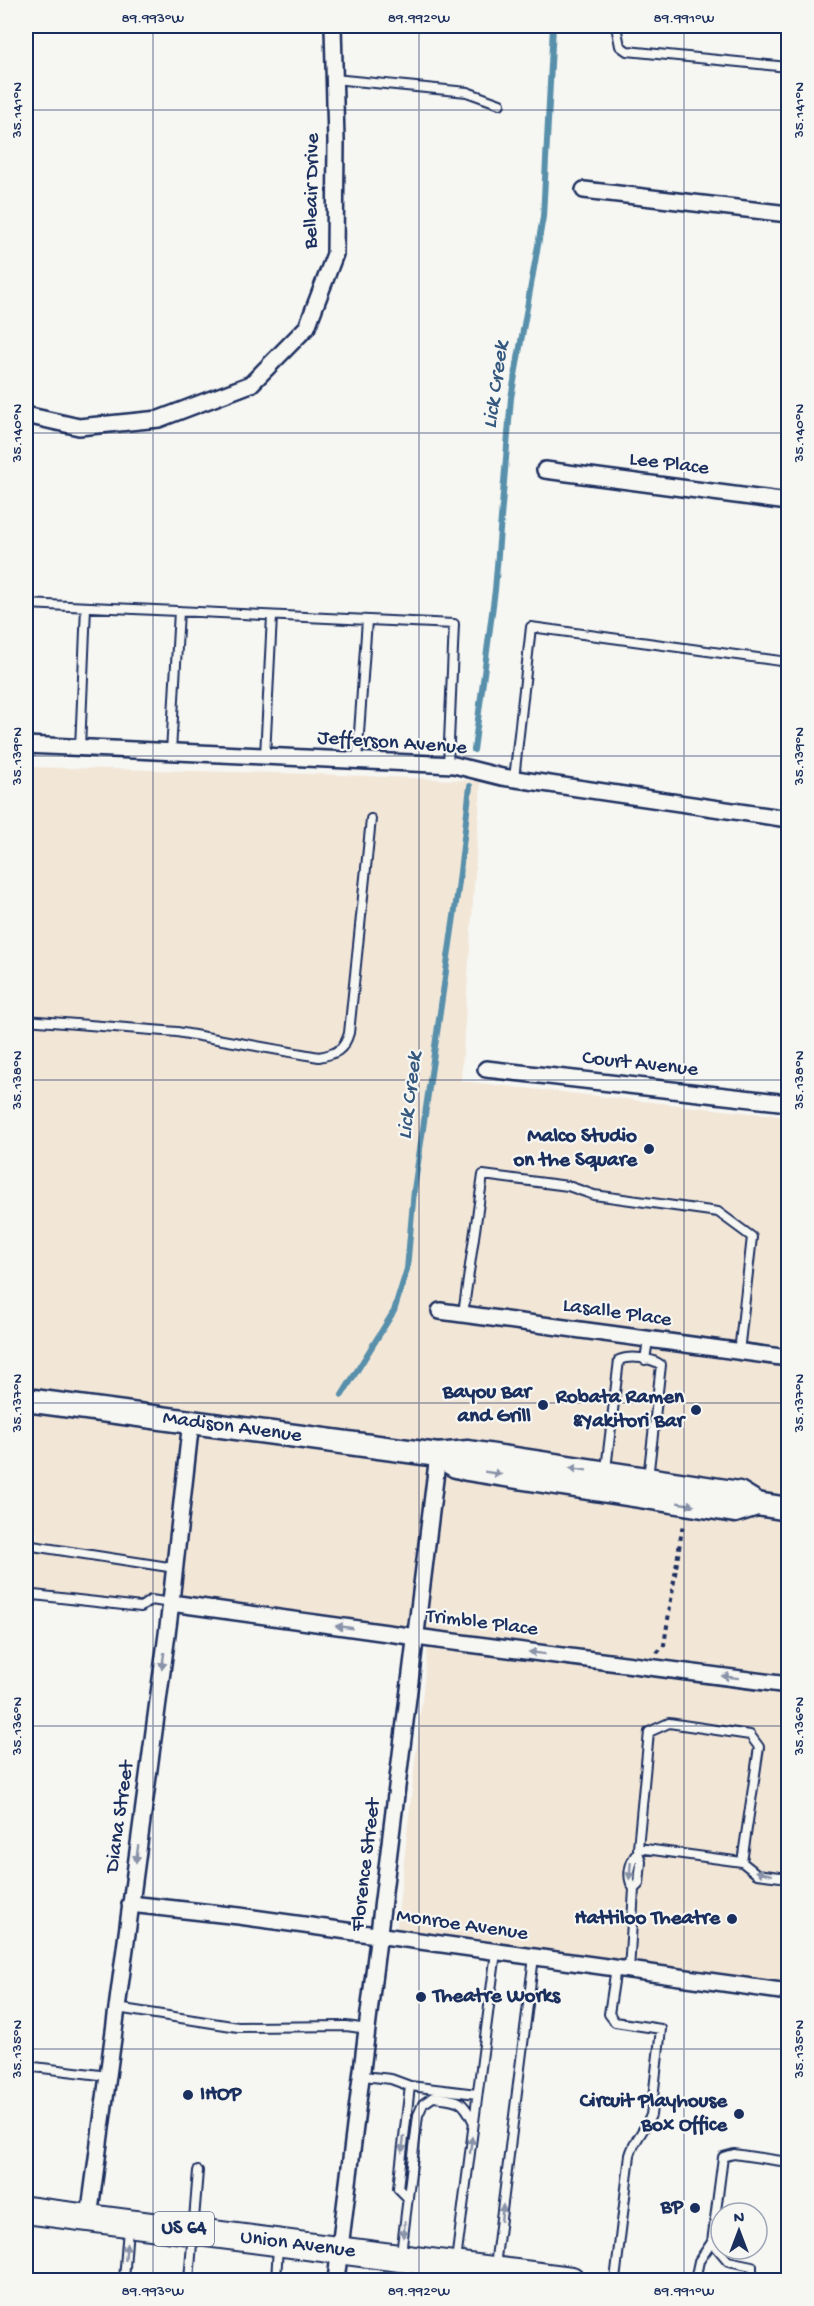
<svg xmlns="http://www.w3.org/2000/svg" width="814" height="2306" viewBox="0 0 814 2306" font-family="'Gochi Hand',sans-serif">
	<style>
		.built { fill: #f2e6d7 }
		.lines { fill: none; stroke-linecap: round; stroke-linejoin: round }
		.stream { stroke: #5990ab; stroke-width: 6 }
		.lane-casing { stroke: #1b2f5e; stroke-width: 12 }
		.street-casing { stroke: #1b2f5e; stroke-width: 20 }
		.secondary-casing { stroke: #1b2f5e; stroke-width: 27 }
		.primary-casing { stroke: #1b2f5e; stroke-width: 30 }
		.path { stroke: #1b2f5e; stroke-width: 4; stroke-dasharray: 4.5 4.5; stroke-linecap: butt }
		.lane { stroke: #f6f6f2; stroke-width: 8 }
		.street { stroke: #f6f6f2; stroke-width: 15 }
		.secondary { stroke: #f6f6f2; stroke-width: 22 }
		.primary { stroke: #f6f6f2; stroke-width: 26 }
		.oneway { fill: #8892a8 }
		.ticks { fill: none; stroke: #1b2f5e; stroke-width: 1.5; stroke-opacity: 0.45 }
		.poi-dot { fill: #1b2f5e; stroke: #f6f6f2; stroke-width: 2 }
		.labels { text-anchor: middle; dominant-baseline: central; stroke-width: 4.5; stroke-linejoin: round; paint-order: stroke }
		.shield { fill: #f6f6f2; stroke: #5d6b8a; stroke-width: 1.5 }
		.shield-label { font-size: 20px; font-weight: bold; fill: #1b2f5e }
		.street-label { font-size: 21px; fill: #1b2f5e; stroke: #f6f6f2 }
		.poi-label { font-size: 21px; font-weight: bold; fill: #1b2f5e; stroke: #f6f6f2; text-anchor: end }
		.water-label { font-size: 22px; font-style: italic; fill: #35587e; stroke: #f6f6f2 }
		.neatline { fill: none; stroke: #1b2f5e; stroke-width: 2 }
		.ticks-label { font-size: 15px; text-anchor: middle; fill: #1b2f5e }
	</style>
	<rect width="100%" height="100%" fill="#f6f6f2"/>
	<filter id="ink" filterUnits="userSpaceOnUse"><feTurbulence type="fractalNoise" baseFrequency=".0167" numOctaves="2"/><feDisplacementMap in="SourceGraphic" scale="12" xChannelSelector="R" yChannelSelector="G"/><feConvolveMatrix kernelMatrix="1 2 1 2 8 2 1 2 1" color-interpolation-filters="sRGB"/></filter>
	<g filter="url(#ink)">
		<!-- built -->
		<path class="built" d="M26 767 315 774 481 781 461 1081 788 1117V1983L396 1933 428 1645 34 1591 37 1532 26 1529Z"/>
		<g class="lines">
			<!-- stream -->
			<path class="stream" d="M474 750 495 590 511 398 543 217 553 26
				M342 1395 394 1311 407 1269 414 1190 458 889 470 786"/>
			<defs>
				<path id="lane" d="M616 26 620 46 627 51 788 67
					M334 79 467 92 500 104
					M26 604 454 624 448 765
					M80 748 86 607
					M171 752 179 611
					M265 756 272 616
					M357 761 367 620
					M514 779 531 627 788 662
					M26 1020 177 1032 319 1057C335 1054 344 1051 349 1033L371 819
					M463 1314 483 1175 568 1186 594 1195 718 1212 752 1237 739 1352
					M645 1360 648 1340
					M606 1469 619 1360C630 1355 652 1358 661 1365L648 1478
					M26 1545 175 1568
					M26 1616 27 1607 34 1595 141 1607 151 1600 171 1603
					M742 1862 759 1747 750 1735 669 1723 649 1732 638 1848 742 1862 757 1874 788 1878
					M634 1889 639 1884 641 1862 638 1852
					M629 1971 634 1889C626 1878 629 1863 637 1853
					M117 2008 238 2027 346 2026 368 2029
					M26 2066 108 2076
					M363 2076 391 2079 410 2086 477 2094
					M408 2198 398 2188 410 2086
					M401 2254 418 2115 423 2104 433 2097C457 2100 462 2098 473 2121
					M456 2261 496 1952
					M495 2266 534 1957
					M124 2280 128 2228
					M189 2280 198 2171
					M276 2280 278 2246
					M427 2280V2264
					M615 2280 630 2155C634 2140 645 2130 651 2115L661 2029 615 2022 609 2014 616 1968
					M695 2280 699 2261 712 2242
					M752 2280V2266L728 2261 712 2242 723 2157 734 2154 788 2162"/>
				<path id="street" d="M584 190 788 214
					M26 415 79 427 159 419 251 384 307 327 335 254 336 141 333 26
					M545 470 788 502
					M26 745 454 765 502 777 788 819
					M486 1069 788 1103
					M440 1311 788 1358
					M171 1603 431 1639 788 1685
					M130 1904 239 1916 788 1992
					M89 2218 169 1619 191 1421
					M336 2280 438 1455"/>
				<g id="secondary">
					<path id="s1" d="M26 1400 438 1455 468 1452 739 1493 757 1504"/>
					<path d="M438 1455 456 1466 467 1469 735 1511 757 1504 788 1509"/>
				</g>
				<g id="primary">
					<path id="s2" d="M26 2210 571 2280"/>
				</g>
			</defs>
			<!-- lane casing -->
			<use href="#lane" class="lane-casing"/>
			<!-- street casing -->
			<use href="#street" class="street-casing"/>
			<!-- secondary casing -->
			<use href="#secondary" class="secondary-casing"/>
			<!-- primary casing -->
			<use href="#primary" class="primary-casing"/>
			<!-- path -->
			<path class="path" d="M657 1653 664 1645 683 1523"/>
			<!-- lane -->
			<use href="#lane" class="lane"/>
			<!-- street -->
			<use href="#street" class="street"/>
			<!-- secondary -->
			<use href="#secondary" class="secondary"/>
			<!-- primary -->
			<use href="#primary" class="primary"/>
		</g>
		<!-- one-way arrows -->
		<defs><path id="oneway-solid" d="M-6-.8H1V-3.2L6.5 0L1 3.2V.8H-6Z" transform="scale(1.5)"/></defs>
		<g class="oneway">
			<use href="#oneway-solid" transform="translate(578 1469) rotate(-171)"/>
			<use href="#oneway-solid" transform="translate(493 1473) rotate(9)"/>
			<use href="#oneway-solid" transform="translate(686 1504) rotate(9)"/>
			<use href="#oneway-solid" transform="translate(344 1627) rotate(-172)"/>
			<use href="#oneway-solid" transform="translate(537 1653) rotate(-173)"/>
			<use href="#oneway-solid" transform="translate(163 1661) rotate(98)"/>
			<use href="#oneway-solid" transform="translate(730 1677) rotate(-173)"/>
			<use href="#oneway-solid" transform="translate(137 1854) rotate(98)"/>
			<use href="#oneway-solid" transform="translate(630 1871) rotate(95)"/>
			<use href="#oneway-solid" transform="translate(764 1873) rotate(-166)"/>
			<use href="#oneway-solid" transform="translate(403 2144) rotate(97)"/>
			<use href="#oneway-solid" transform="translate(471 2145) rotate(-83)"/>
			<use href="#oneway-solid" transform="translate(502 2213) rotate(-83)"/>
			<use href="#oneway-solid" transform="translate(404 2229) rotate(97)"/>
			<use href="#oneway-solid" transform="translate(126 2252) rotate(-86)"/>
		</g>
	</g>
	<!-- ticks -->
	<path class="ticks" d="M153 26V2280M419 26V2280M684 26V2280M26 110H788M26 433H788M26 756H788M26 1080H788M26 1403H788M26 1726H788M26 2049H788"/>
	<!-- markers -->
	<g class="poi-dot">
		<circle cx="649" cy="1149" r="6"/>
		<circle cx="543" cy="1405" r="6"/>
		<circle cx="696" cy="1410" r="6"/>
		<circle cx="732" cy="1919" r="6"/>
		<circle cx="421" cy="1997" r="6"/>
		<circle cx="188" cy="2095" r="6"/>
		<circle cx="739" cy="2114" r="6"/>
		<circle cx="695" cy="2208" r="6"/>
	</g>
	<g class="labels">
		<!-- shield labels -->
		<rect class="shield" x="154" y="2212" width="60" height="34" rx="4.5"/>
		<g class="shield-label">
			<text x="184" y="2229">US 64</text>
		</g>
		<!-- street labels -->
		<g class="street-label">
			<text transform="translate(313 191) rotate(-89)">Belleair Drive</text>
			<text transform="translate(669 465) rotate(7)">Lee Place</text>
			<text transform="translate(392 744) rotate(4)">Jefferson Avenue</text>
			<text transform="translate(640 1065) rotate(6)">Court Avenue</text>
			<text transform="translate(617 1314) rotate(8)">Lasalle Place</text>
			<text stroke="none"><textPath href="#s1" startOffset="208">Madison Avenue</textPath></text>
			<text transform="translate(482 1624) rotate(7)">Trimble Place</text>
			<text transform="translate(121 1817) rotate(-82)">Diana Street</text>
			<text transform="translate(367 1865) rotate(-83)">Florence Street</text>
			<text transform="translate(462 1926) rotate(8)">Monroe Avenue</text>
			<text stroke="none"><textPath href="#s2" startOffset="274">Union Avenue</textPath></text>
		</g>
		<!-- poi labels -->
		<g class="poi-label">
			<text x="637" y="1137">Malco Studio<tspan x="637" dy="24">on the Square</tspan></text>
			<text x="531" y="1393">Bayou Bar<tspan x="531" dy="24">and Grill</tspan></text>
			<text x="684" y="1398">Robata Ramen<tspan x="684" dy="24">&amp;Yakitori Bar</tspan></text>
			<text x="720" y="1919">Hattiloo Theatre</text>
			<text x="433" y="1997" text-anchor="start">Theatre Works</text>
			<text x="200" y="2095" text-anchor="start">IHOP</text>
			<text x="727" y="2102">Circuit Playhouse<tspan x="727" dy="24">Box Office</tspan></text>
			<text x="683" y="2208">BP</text>
		</g>
		<!-- water labels -->
		<g class="water-label">
			<text transform="translate(497 385) rotate(-82)">Lick Creek</text>
			<text transform="translate(411 1096) rotate(-83)">Lick Creek</text>
		</g>
	</g>
	<!-- margin -->
	<rect width="814" height="2306" fill="none" stroke="#f6f6f2" stroke-width="66"/>
	<!-- north arrow -->
	<g transform="translate(739 2231)"><circle r="28" fill="#f6f6f2" stroke="#9ea6b7" stroke-width="1.5"/>
	<path d="M0-4.5L10 22L0 15L-10 22Z" fill="#1b2f5e"/>
	<text y="-9" font-size="16" font-weight="bold" text-anchor="middle" fill="#1b2f5e">N</text>
	</g>
	<rect x="33" y="33" width="748" height="2240" class="neatline"/>
	<g class="ticks-label">
		<text x="153" y="22">89.993°W</text>
		<text x="419" y="22">89.992°W</text>
		<text x="684" y="22">89.991°W</text>
		<text transform="translate(16 110) rotate(-90)" y="5">35.141°N</text>
		<text transform="translate(798 110) rotate(-90)" y="5">35.141°N</text>
		<text transform="translate(16 433) rotate(-90)" y="5">35.140°N</text>
		<text transform="translate(798 433) rotate(-90)" y="5">35.140°N</text>
		<text transform="translate(16 756) rotate(-90)" y="5">35.139°N</text>
		<text transform="translate(798 756) rotate(-90)" y="5">35.139°N</text>
		<text transform="translate(16 1080) rotate(-90)" y="5">35.138°N</text>
		<text transform="translate(798 1080) rotate(-90)" y="5">35.138°N</text>
		<text transform="translate(16 1403) rotate(-90)" y="5">35.137°N</text>
		<text transform="translate(798 1403) rotate(-90)" y="5">35.137°N</text>
		<text transform="translate(16 1726) rotate(-90)" y="5">35.136°N</text>
		<text transform="translate(798 1726) rotate(-90)" y="5">35.136°N</text>
		<text transform="translate(16 2049) rotate(-90)" y="5">35.135°N</text>
		<text transform="translate(798 2049) rotate(-90)" y="5">35.135°N</text>
		<text x="153" y="2295">89.993°W</text>
		<text x="419" y="2295">89.992°W</text>
		<text x="684" y="2295">89.991°W</text>
	</g>
</svg>
